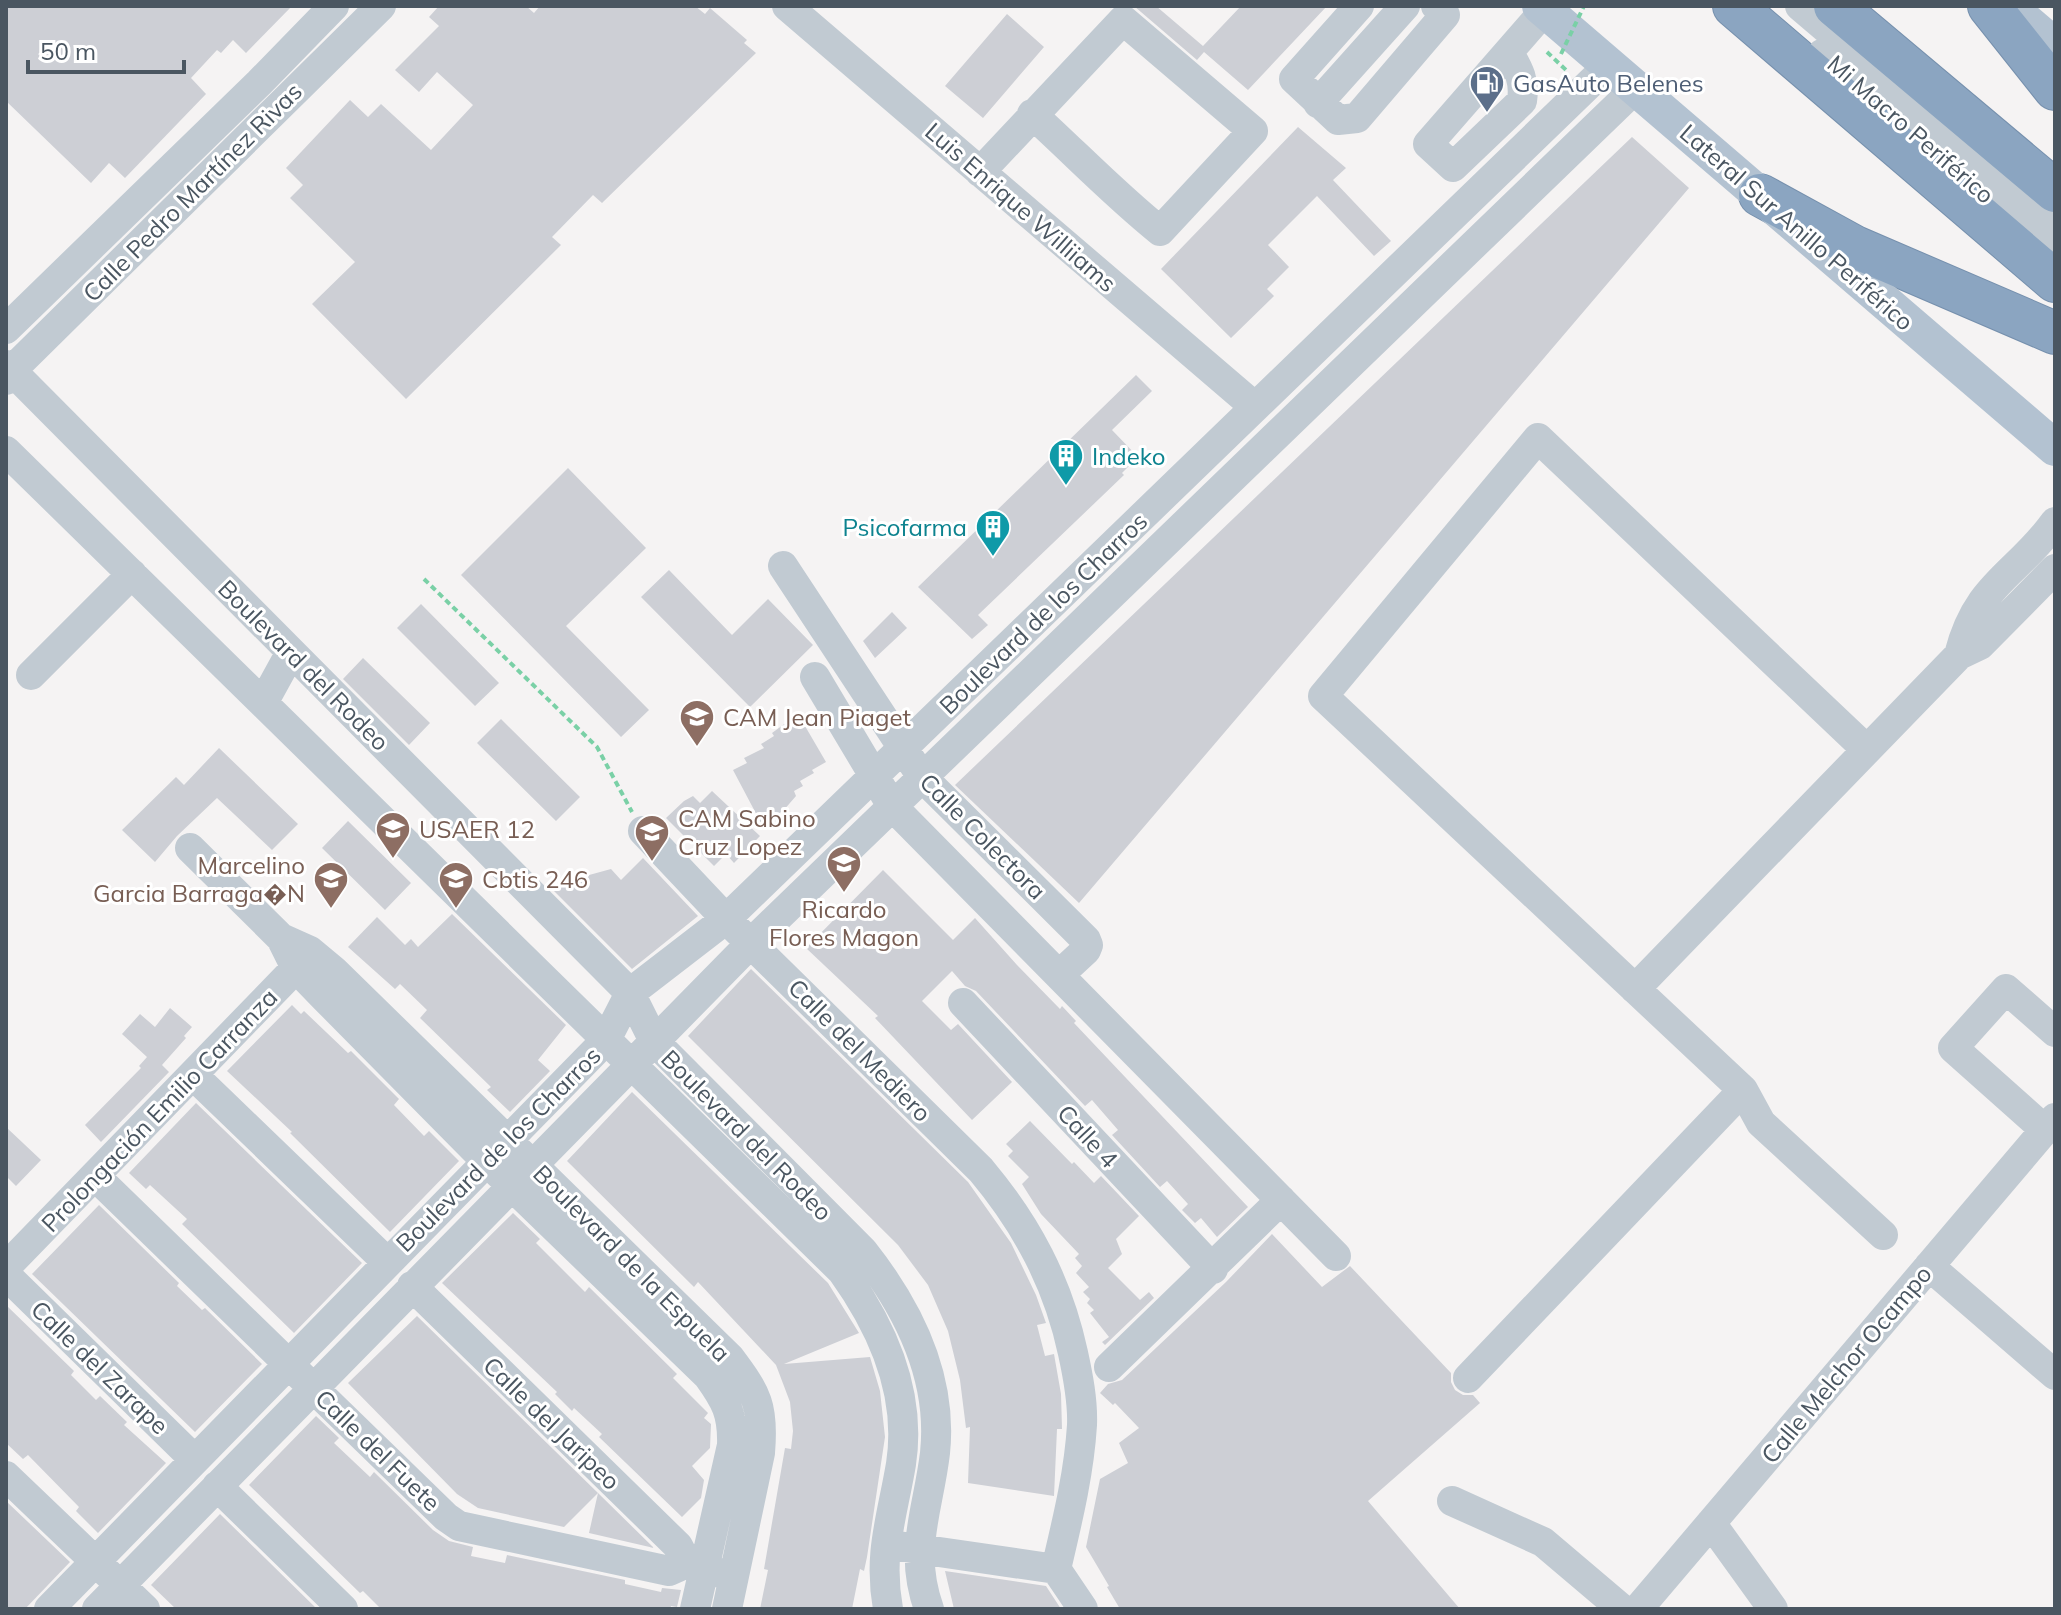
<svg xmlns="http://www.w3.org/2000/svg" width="2061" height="1615" viewBox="0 0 2061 1615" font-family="Mulish,sans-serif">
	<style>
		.building { fill: #cdcfd5 }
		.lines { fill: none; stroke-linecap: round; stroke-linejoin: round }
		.highway-casing { stroke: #7690ad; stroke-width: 44 }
		.path { stroke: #7ad0a6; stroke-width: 4; stroke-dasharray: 6 4; stroke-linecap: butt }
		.minor { stroke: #c1cad2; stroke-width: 30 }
		.major { stroke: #b3c2d1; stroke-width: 36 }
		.highway { stroke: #8ba5c1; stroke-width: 42 }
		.path-bridge { stroke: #7ad0a6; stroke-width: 4; stroke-dasharray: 6 4; stroke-linecap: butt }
		.labels { text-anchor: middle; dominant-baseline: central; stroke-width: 6; stroke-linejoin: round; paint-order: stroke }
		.service-label { font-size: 24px; fill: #4e5e75; stroke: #fff; text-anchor: start }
		.street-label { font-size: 24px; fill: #4a5661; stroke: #fff }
		.culture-label { font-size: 24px; fill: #0d838f; stroke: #fff; text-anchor: start }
		.education-label { font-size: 24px; fill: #785e54; stroke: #fff; text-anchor: start }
	</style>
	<rect width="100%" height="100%" fill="#f5f3f3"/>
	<!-- building -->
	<path class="building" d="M6 6H292L246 53 233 40 221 53 217 50 191 78 206 94 125 178 109 163 91 183 6 101Z
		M439 6H526L534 13 540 6H695L705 14 710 8 747 40 744 43 756 53 602 203 593 195 552 237 561 245 406 399 312 304 355 262 290 198 303 185 286 168 350 100 368 117 381 104 431 150 473 105 437 72 419 92 395 70 439 26 429 17Z
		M1134 6H1156L1203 46 1241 6H1327L1248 90 1204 52 1197 60Z
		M1007 14 1044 47 983 118 945 86Z
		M1298 127 1346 168 1333 180 1391 241 1374 256 1317 196 1268 245 1289 267 1267 289 1274 296 1231 338 1161 269Z
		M1632 137 1689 188 1079 903 955 785Z
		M1136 375 1152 391 1112 430 1138 457 1122 473 1124 475 978 615 988 625 972 639 918 587Z
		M568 468 646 548 566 626 649 710 621 737 461 575Z
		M669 570 732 635 768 599 813 645 750 707 641 597Z
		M421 604 499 683 475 706 397 628Z
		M892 612 907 628 875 658 863 641Z
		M363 658 430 723 409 745 343 679Z
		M798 714 826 762 812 770 814 773 800 781 803 786 794 791 796 796 783 811 761 823 733 770 747 763 744 758 764 748 761 744 774 736 772 733Z
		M501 719 580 797 556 821 477 743Z
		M219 748 298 824 272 850 217 798 177 836 155 862 122 830 176 777 184 785Z
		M712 791 760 836 734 863 726 854 714 866 666 818 684 801 693 796 700 803Z
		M348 821 411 883 385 910 322 848Z
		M643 858 698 916 632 969 549 886 611 869 621 880Z
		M883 870 953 940 975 918 1017 965 1060 1009 1062 1006 1076 1021 1074 1023 1248 1207 1217 1237 1201 1218 1195 1223 1182 1210 1188 1204 1167 1181 1160 1187 1112 1135 1118 1130 1092 1100 1085 1106 976 991 965 986 952 971 922 1001 951 1030 958 1024 1012 1082 972 1120 875 1018 878 1016 806 948Z
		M452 914 566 1025 538 1060 550 1071 510 1112 487 1090 491 1087 420 1018 427 1010 400 984 395 989 348 947 377 917 405 945 411 939 418 947Z
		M751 969 968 1182 1011 1243 1036 1295 1046 1323 1037 1325 1045 1356 1054 1354 1061 1394 1062 1429H1057L1054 1496 968 1483 970 1427 966 1428 960 1380 948 1331 928 1285 898 1245 688 1036Z
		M292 1005 301 1014 304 1011 348 1053 351 1051 399 1099 394 1105 424 1136 429 1131 459 1161 390 1232 290 1133 292 1132 227 1071Z
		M170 1008 192 1027 184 1036 186 1038 162 1065 169 1072 101 1142 85 1125 141 1068 139 1066 147 1057 122 1034 140 1014 155 1027Z
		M632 1092 828 1283 859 1333 784 1364 870 1357 880 1391 885 1437 867 1557 864 1571 860 1569 852 1609H760L768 1570 764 1569 785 1448 791 1449 793 1431 790 1402 776 1365 698 1282 694 1287 567 1161Z
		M196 1103 362 1263 294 1333 182 1224 187 1219 150 1185 146 1189 129 1173Z
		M1030 1121 1072 1164 1074 1162 1094 1183 1101 1176 1139 1216 1116 1239 1122 1254 1108 1268 1140 1300 1149 1292 1154 1298 1105 1345 1102 1342 1109 1337 1090 1313 1094 1310 1087 1303 1090 1299 1083 1292 1089 1287 1076 1273 1082 1266 1075 1258 1079 1254 1041 1214 1022 1184 1029 1177 1008 1156 1013 1151 1006 1144Z
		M6 1127 41 1160 16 1186 6 1176Z
		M99 1205 179 1283 177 1286 202 1310 205 1308 262 1364 195 1432 32 1274Z
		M513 1213 540 1239 536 1243 585 1292 589 1287 677 1374 673 1378 708 1413 704 1418 711 1424 710 1448 692 1466 704 1480 701 1498 682 1517 599 1437 602 1434 574 1408 572 1411 555 1394 557 1392 442 1283Z
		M1272 1234 1322 1287 1350 1266 1451 1373V1382L1455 1390 1463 1395H1473L1480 1403 1368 1501 1460 1609H1120L1107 1587 1109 1586 1086 1547 1100 1479 1128 1463 1119 1443 1139 1428 1115 1403 1113 1405 1100 1393 1108 1384 1122 1380 1226 1282Z
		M6 1305 74 1371 71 1375 96 1400 100 1396 127 1422 124 1425 166 1463 98 1533 76 1511 79 1507 28 1455 23 1459 6 1443Z
		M417 1316 598 1493 564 1527 478 1508 457 1494 348 1383Z
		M316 1416 339 1438 334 1443 370 1477 374 1472 433 1530 449 1541 473 1547 471 1556 505 1563 507 1555 625 1580V1584L661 1592 662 1588 681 1590 677 1607 671 1606 670 1609H381L363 1591 360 1593 249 1485Z
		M598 1493 654 1548 589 1533Z
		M6 1501 70 1562 25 1609H6Z
		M220 1514 317 1609H176L151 1585Z
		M945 1571 1046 1586 1061 1609H954Z"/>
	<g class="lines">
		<defs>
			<path id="highway" d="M1734 6 2055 281
				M1835 6 2055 191
				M1989 6 2055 89
				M1760 195 1855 247 2055 333"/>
		</defs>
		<!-- highway casing -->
		<use href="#highway" class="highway-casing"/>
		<!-- path -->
		<path class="path" d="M1547 52 1566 70
			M424 579 597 747 632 812"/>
		<!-- minor -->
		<path class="minor" d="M787 6 1255 407
			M1359 6 1294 79 1338 120 1357 118 1445 15 1436 6
			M1800 6 2055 223
			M1509 53C1519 70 1525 81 1522 101L1453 167 1428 144 1545 10
			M1822 54 2055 253
			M1318 103 1405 6
			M980 172 1123 20 1253 131 1160 231C1115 195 1075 153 1032 114
			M6 329 259 83 334 6
			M6 365 630 993 654 1041 863 1251C908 1308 943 1378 935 1453 928 1512 908 1550 929 1609
			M6 380 12 370 381 6
			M6 451 842 1271C883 1328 912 1393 901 1464 892 1518 878 1553 888 1609
			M783 566 922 777 1086 940 1088 945 1086 950 1059 975
			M1959 655C1977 583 2017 575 2055 522
			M31 675 132 574
			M815 677 892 806 1336 1256
			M263 703 291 652
			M1867 750 1538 438 1323 696 1743 1090 1761 1123 1883 1235
			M643 831 726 919 981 1170C1027 1225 1058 1283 1073 1353 1078 1376 1083 1401 1082 1425 1079 1474 1067 1522 1056 1569L1083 1609
			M190 848 281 938 296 968 324 997 486 1161 708 1376C726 1401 733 1414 732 1445L695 1609
			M281 938 310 951 334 971 730 1358C757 1394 764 1406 760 1453L727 1609
			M1635 989 1959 655 1980 645 2055 569
			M963 1003 1213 1269
			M193 1075 387 1262
			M2045 1130 1953 1048 2006 989 2055 1032
			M95 1176 446 1517 459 1526 669 1571 687 1563 720 1573
			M1929 1266 2055 1375
			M6 1267 296 968 309 952
			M6 1275 194 1459
			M412 1286 678 1546 687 1563
			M1109 1367 1281 1200
			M1468 1378 1743 1090
			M6 1476 145 1609
			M217 1486 343 1609
			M1452 1501 1543 1542 1622 1609
			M1711 1523 1773 1609
			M898 1546 1056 1569
			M49 1609 606 1040 630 993 726 919 1609 65
			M97 1609 751 943 1636 88
			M1638 1609 2055 1118"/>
		<!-- major -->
		<path class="major" d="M1540 6 2055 448
			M2008 6 2055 46"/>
		<!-- highway -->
		<use href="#highway" class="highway"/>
		<!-- path-bridge -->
		<path class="path-bridge" d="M1561 54 1584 6"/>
	</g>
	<!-- icons -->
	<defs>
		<symbol id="fuel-pin" viewBox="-11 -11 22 30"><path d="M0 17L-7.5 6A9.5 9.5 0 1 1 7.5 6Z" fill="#5c6f8a" stroke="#fff"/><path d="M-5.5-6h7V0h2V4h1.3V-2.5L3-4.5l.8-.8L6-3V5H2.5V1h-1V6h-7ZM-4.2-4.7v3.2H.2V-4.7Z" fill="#fff"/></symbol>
		<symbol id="building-pin" viewBox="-11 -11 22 30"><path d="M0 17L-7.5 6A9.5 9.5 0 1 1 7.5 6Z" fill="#0f9aa8" stroke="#fff"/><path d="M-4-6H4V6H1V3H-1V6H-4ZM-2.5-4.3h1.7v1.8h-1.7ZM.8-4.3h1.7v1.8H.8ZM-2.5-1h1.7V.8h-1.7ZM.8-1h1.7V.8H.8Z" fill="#fff"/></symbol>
		<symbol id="school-pin" viewBox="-11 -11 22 30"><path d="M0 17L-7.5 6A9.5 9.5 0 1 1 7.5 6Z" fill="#8d6e63" stroke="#fff"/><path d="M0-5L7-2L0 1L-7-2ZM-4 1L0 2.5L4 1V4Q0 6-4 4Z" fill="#fff"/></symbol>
		<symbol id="university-pin" viewBox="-11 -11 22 30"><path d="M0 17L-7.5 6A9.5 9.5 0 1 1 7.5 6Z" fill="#8d6e63" stroke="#fff"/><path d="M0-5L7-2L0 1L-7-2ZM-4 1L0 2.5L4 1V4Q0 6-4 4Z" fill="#fff"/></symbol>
	</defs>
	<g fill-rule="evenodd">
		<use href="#fuel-pin" x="1467" y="63" width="40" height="54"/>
		<use href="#building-pin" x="1046" y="436" width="40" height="54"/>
		<use href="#building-pin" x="973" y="507" width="40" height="54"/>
		<use href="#school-pin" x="677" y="697" width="40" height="54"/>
		<use href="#school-pin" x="373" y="809" width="40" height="54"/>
		<use href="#school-pin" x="632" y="812" width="40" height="54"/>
		<use href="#school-pin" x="824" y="843" width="40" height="54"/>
		<use href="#school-pin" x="311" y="859" width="40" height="54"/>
		<use href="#university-pin" x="436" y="859" width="40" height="54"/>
	</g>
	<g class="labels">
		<!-- service labels -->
		<g class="service-label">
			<text x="1513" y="83">GasAuto Belenes</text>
		</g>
		<!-- street labels -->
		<g class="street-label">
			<text transform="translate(1911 129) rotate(41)">Mi Macro Periférico</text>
			<text transform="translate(192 192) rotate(-45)">Calle Pedro Martínez Rivas</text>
			<text transform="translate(1021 207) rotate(41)">Luis Enrique Williiams</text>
			<text transform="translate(1797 227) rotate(41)">Lateral Sur Anillo Periférico</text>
			<text transform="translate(1043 613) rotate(-44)">Boulevard de los Charros</text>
			<text transform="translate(304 665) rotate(45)">Boulevard del Rodeo</text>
			<text transform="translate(983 836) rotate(45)">Calle Colectora</text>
			<text transform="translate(860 1050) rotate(45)">Calle del Mediero</text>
			<text transform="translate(159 1110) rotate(-46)">Prolongación Emilio Carranza</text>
			<text transform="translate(747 1135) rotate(45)">Boulevard del Rodeo</text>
			<text transform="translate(1088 1136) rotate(47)">Calle 4</text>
			<text transform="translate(498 1149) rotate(-45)">Boulevard de los Charros</text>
			<text transform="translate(632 1263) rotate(45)">Boulevard de la Espuela</text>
			<text transform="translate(1846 1364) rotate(-50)">Calle Melchor Ocampo</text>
			<text transform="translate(100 1367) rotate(44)">Calle del Zarape</text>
			<text transform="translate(552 1423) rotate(44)">Calle del Jaripeo</text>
			<text transform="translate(378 1450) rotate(44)">Calle del Fuete</text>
		</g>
		<!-- culture labels -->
		<g class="culture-label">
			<text x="1092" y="456">Indeko</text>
			<text x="967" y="527" text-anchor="end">Psicofarma</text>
		</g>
		<!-- education labels -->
		<g class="education-label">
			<text x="723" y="717">CAM Jean Piaget</text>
			<text x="678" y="818">CAM Sabino<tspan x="678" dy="28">Cruz Lopez</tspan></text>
			<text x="419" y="829">USAER 12</text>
			<text x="305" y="865" text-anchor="end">Marcelino<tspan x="305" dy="28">Garcia Barraga�N</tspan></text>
			<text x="482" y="879">Cbtis 246</text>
			<text x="844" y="909" text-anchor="middle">Ricardo<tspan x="844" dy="28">Flores Magon</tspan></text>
		</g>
	</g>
	<!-- border -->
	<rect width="2061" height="1615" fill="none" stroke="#4a5661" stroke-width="16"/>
	<!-- scale -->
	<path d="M28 60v12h156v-12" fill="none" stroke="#4a5661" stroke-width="4"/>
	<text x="40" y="60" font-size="24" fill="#4a5661" stroke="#ffffff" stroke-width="6" paint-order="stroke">50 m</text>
</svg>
